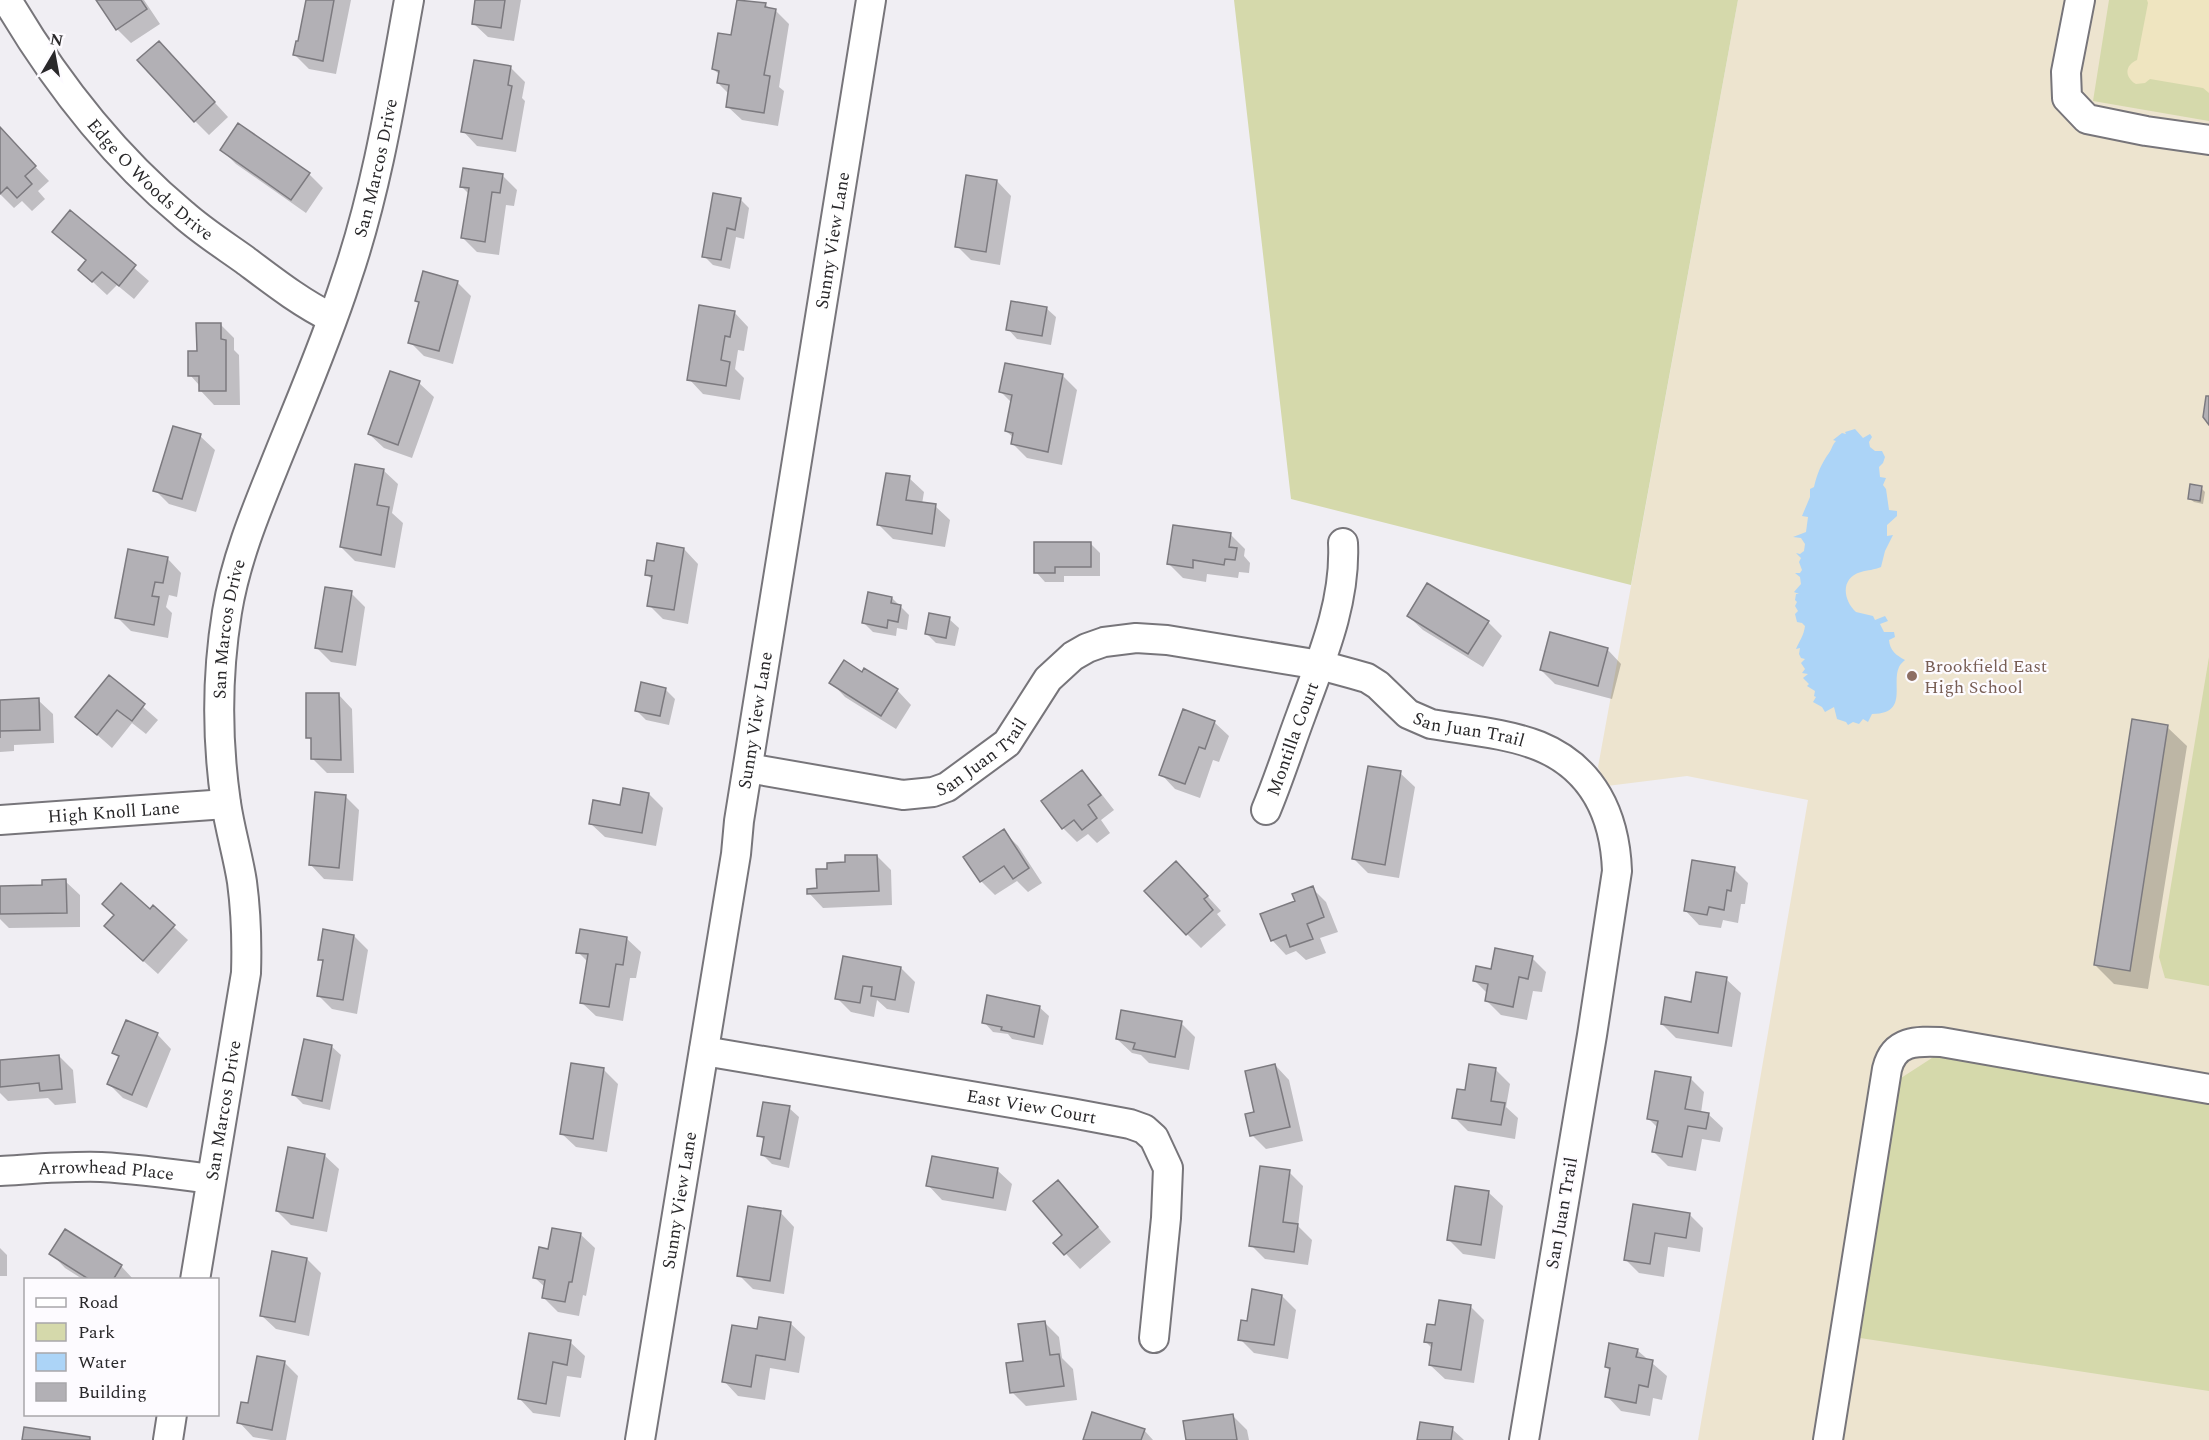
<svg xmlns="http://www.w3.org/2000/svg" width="2209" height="1440" viewBox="0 0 2209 1440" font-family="Spectral,serif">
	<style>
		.education { fill: #ede4cf }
		.green { fill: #d5d9ab }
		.sand { fill: #efe5c0 }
		.water { fill: #acd4f7 }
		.shadow { fill: #0003 }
		.building { fill: #b2b0b5; stroke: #7c7a7f; stroke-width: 1.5 }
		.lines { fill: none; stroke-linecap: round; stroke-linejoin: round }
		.minor-casing { stroke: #77757a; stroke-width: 32 }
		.minor { stroke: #fff; stroke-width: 28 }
		.education-dot { fill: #8d6e63; stroke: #fdfbff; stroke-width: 2 }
		.labels { text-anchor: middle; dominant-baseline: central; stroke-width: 4.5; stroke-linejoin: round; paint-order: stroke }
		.street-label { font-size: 18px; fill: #29282a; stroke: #fdfbff }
		.education-label { font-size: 18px; fill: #785e54; stroke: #fdfbff; text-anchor: start }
	</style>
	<rect width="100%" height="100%" fill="#f0eef3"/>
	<!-- education -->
	<path class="education" d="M1738 0H2209V1440H1698L1808 800 1687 776 1607 786 1598 767Z"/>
	<!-- green -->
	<path class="green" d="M1234 0H1738L1631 585 1291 499Z
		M2109 0H2209V121L2093 101Z
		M2209 657V986L2165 978 2159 957Z
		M1935 1056 2209 1102V1391L1860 1338 1901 1078Z"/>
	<!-- sand -->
	<path class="sand" d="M2147 0H2209V93L2203 88 2150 79 2145 83 2136 84C2124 77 2125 65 2137 60L2148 3Z"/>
	<!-- water -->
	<path class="water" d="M1855 429 1863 438 1870 434 1872 437 1869 442 1870 447 1875 451H1882L1885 457 1883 463 1879 467 1880 477 1886 478 1883 485 1886 489 1889 510 1897 511V516L1887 525V536L1893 535 1885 551 1881 567C1874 570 1868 570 1861 572 1840 578 1843 600 1856 612L1873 616 1875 620 1885 616 1888 621 1880 624 1884 632H1894L1895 637 1889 640C1890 651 1896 655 1905 660 1903 662 1900 664 1899 667 1891 684 1909 714 1872 714L1868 722 1863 719 1859 724 1853 722 1848 725 1846 722 1837 719 1834 707 1825 712 1822 707 1813 702 1816 697 1814 696 1815 691 1807 686 1809 684 1803 678 1808 674 1802 673 1805 669 1801 663 1805 659 1801 658 1799 654 1800 648 1796 649C1799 642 1804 635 1805 626L1802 623 1797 622 1795 614 1798 611 1795 606 1797 602 1795 600 1796 594H1799L1794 592 1801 584 1800 577 1795 573H1800L1802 570 1799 562 1801 558 1796 553 1800 554 1804 551 1805 544 1801 538 1793 537 1806 532 1808 517 1802 516 1810 497V489L1814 487C1817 474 1821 464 1829 453 1832 449 1832 445 1836 441L1833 440 1842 433 1846 434 1845 432Z"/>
	<!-- shadow -->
	<path class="shadow" d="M97 0H144L160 24 131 43 117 29Z
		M308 0H351L336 74 309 69 295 55 300 43Z
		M477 0H521L514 41 488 37 473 23Z
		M738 0 765 4 770 9 775 10 789 24 779 87 784 91 778 126 742 120 727 106 729 94 718 83 720 75 713 69 732 37Z
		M173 57 228 117 209 135 195 121Z
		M511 68 525 82 522 98 525 101 516 152 477 146 463 131Z
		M0 130 49 181 38 191 45 199 32 211 22 201 14 208 0 194Z
		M222 150 309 174 323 188 306 213 236 164Z
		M503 176 517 190 514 206 506 205 499 255 477 252 463 238 469 194 461 186Z
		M997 181 1011 196 1000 265 971 260 957 246Z
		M740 199 749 208 744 239 736 237 730 269 713 265 704 256Z
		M70 212 149 281 134 299 117 285 107 295 80 270 87 262 54 232Z
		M457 282 471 296 453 364 424 356 410 342 420 304 417 300Z
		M1046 308 1056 317 1051 345 1017 339 1008 329Z
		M734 312 748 327 744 351 738 350 735 369 744 378 740 400 703 394 689 379Z
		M220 324 234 338V350L239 355 240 405H214L200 390V386L190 375 198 352Z
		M1062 375 1077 390 1062 465 1027 458 1013 444 1014 438 1006 431 1012 403 1001 392Z
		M419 383 434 397 412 458 384 448 369 434Z
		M200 436 215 450 196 512 169 504 155 490Z
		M383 470 398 484 392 513 403 523 395 568 355 561 341 547Z
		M909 478 924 492 922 504 935 506 950 520 945 547 893 539 879 525Z
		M2201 488 2205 492 2203 504 2194 502 2189 498Z
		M1231 535 1245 549 1244 556 1250 563 1249 573 1239 572 1238 578 1207 574 1206 582 1183 578 1169 564Z
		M1091 544 1100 553V576H1064V582H1045L1036 572Z
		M684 549 698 564 688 624 663 619 649 605 653 580 646 574 655 563Z
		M167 558 181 573 177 597 169 595 166 607 172 613 168 638 131 631 117 617Z
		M351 593 365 607 356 666 331 662 317 648Z
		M892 598 909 615 907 630 897 628 896 636 873 632 864 623Z
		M1408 616 1488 622 1502 636 1483 667 1423 630Z
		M949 619 959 628 955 646 936 643 926 633Z
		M1607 649 1621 664 1612 699 1555 684 1541 670Z
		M862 674 897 690 911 705 896 729 845 697 831 682Z
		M109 677 158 720 146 734 132 723 112 748 77 717Z
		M665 689 675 699 669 725 646 720 636 710Z
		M338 694 352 709 354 773H327L313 759V742L308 737Z
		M38 700 53 714 54 743 14 745V751L0 752V701Z
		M1214 722 1229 736 1219 762 1213 760 1200 798 1175 789 1161 774Z
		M2167 727 2187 746 2148 989 2114 984 2095 965Z
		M1082 772 1096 787 1114 810 1101 820 1110 833 1097 843 1088 834 1077 842 1063 828 1043 802Z
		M1400 773 1415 787 1399 878 1368 873 1353 858Z
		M649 794 663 808 656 846 605 837 590 823Z
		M345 796 359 810 353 881 324 879 310 864Z
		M1003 831 1018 846 1042 883 1028 892 1017 881 995 895 981 881Z
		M877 856 891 870 892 905 823 908 809 893 819 890 828 870Z
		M1734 869 1748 883 1745 904H1741L1738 923 1723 920 1721 928 1699 925 1685 910Z
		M1190 877 1221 911 1217 914 1226 925 1201 948 1187 934Z
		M65 881 80 895V927L9 928 0 919V887H44Z
		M1312 888 1326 902 1338 932 1320 938 1326 953 1306 960 1296 951 1286 955 1272 940 1297 902Z
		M153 908 188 940 158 974 120 940Z
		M354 936 368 950 357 1014 332 1009 318 995 324 963 319 959Z
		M626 938 641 952 636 978H630L623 1021 596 1016 581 1002 588 962 578 952Z
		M1532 958 1546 972 1542 992 1533 991 1527 1020 1501 1015 1486 1000 1488 994 1474 980 1492 971Z
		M901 968 915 982 909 1013 887 1009 877 1000 874 1017 851 1012 837 998Z
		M1726 979 1741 993 1732 1047 1676 1038 1662 1024Z
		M1039 1007 1049 1016 1043 1045 1012 1039 1008 1034 993 1032 984 1022Z
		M1181 1023 1195 1037 1189 1070 1149 1063 1141 1055 1132 1053 1117 1039Z
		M157 1034 171 1049 147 1108 123 1098 109 1084 120 1058 114 1053Z
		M331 1046 341 1055 330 1110 303 1104 294 1095Z
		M59 1056 73 1070 76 1103 55 1105 48 1098 8 1101 0 1093V1061Z
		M1275 1065 1289 1080 1303 1141 1266 1149 1252 1135 1256 1113Z
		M1470 1066 1496 1070 1510 1084 1506 1107 1518 1118 1515 1139 1468 1131 1454 1117 1466 1092Z
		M604 1070 618 1084 607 1152 576 1147 561 1133Z
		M1690 1078 1704 1092 1701 1113 1708 1114 1723 1128 1720 1142 1702 1139 1696 1171 1668 1166 1654 1152 1658 1128 1648 1118Z
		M789 1108 799 1117 789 1168 772 1164 763 1155 765 1141 759 1135Z
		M324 1155 339 1169 327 1232 291 1225 277 1211Z
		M997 1170 1012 1184 1006 1211 942 1200 928 1185Z
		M1289 1172 1303 1186 1298 1226 1312 1240 1308 1265 1265 1259 1251 1245Z
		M1488 1192 1503 1206 1495 1259 1463 1254 1449 1240Z
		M1072 1196 1111 1242 1080 1269 1056 1243 1064 1236Z
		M1634 1205 1689 1214 1703 1228 1700 1252 1668 1247 1664 1277 1639 1273 1625 1259Z
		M780 1212 794 1227 784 1294 753 1289 739 1275Z
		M65 1231 121 1266 134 1280H84L65 1268 51 1253Z
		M580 1234 595 1248 586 1296 583 1295 579 1316 558 1312 544 1298 546 1288 535 1278 549 1251Z
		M0 1248 7 1255V1276H0Z
		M307 1259 321 1273 309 1336 276 1329 261 1315Z
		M1282 1296 1296 1310 1288 1359 1254 1353 1240 1339 1248 1322Z
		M1470 1306 1484 1320 1474 1383 1445 1379 1430 1365 1433 1349 1426 1342 1436 1326Z
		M790 1323 805 1337 799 1373 770 1368 765 1400 738 1396 724 1381 758 1331Z
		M1045 1323 1059 1337 1062 1358 1073 1369 1077 1400 1026 1406 1012 1392Z
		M570 1342 585 1356 581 1378 567 1376 560 1417 533 1413 519 1398Z
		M1637 1350 1667 1376 1662 1400 1653 1398 1650 1416 1621 1411 1607 1396 1611 1372 1606 1367Z
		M284 1362 298 1376 286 1440H271L253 1437 239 1422 249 1405Z
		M1233 1416 1247 1430 1249 1440H1188Z
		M1452 1429 1464 1440H1419Z
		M1144 1430 1153 1440H1085Z"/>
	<!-- building -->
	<path class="building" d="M96 0H141L147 9 116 30Z
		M306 0H334L323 61 293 55 296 41H298Z
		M475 0H505L501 28 472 24Z
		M737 0 766 3 765 7 776 9 764 75 770 76 764 113 726 107 729 85 717 83 719 71 712 69 718 33 731 35Z
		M159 41 215 102 194 122 137 60Z
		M474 60 511 66 508 85 512 86 502 139 461 132Z
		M238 123 310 173 291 200 220 150Z
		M0 127 36 166 25 176 32 184 17 198 7 187 0 194Z
		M463 168 503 174 500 193 492 192 485 242 461 238 469 188 460 187Z
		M966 175 997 180 986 252 955 247Z
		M713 193 741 198 735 230 727 228 721 260 702 257Z
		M70 210 136 265 119 286 102 272 92 282 78 270 86 260 52 232Z
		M423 271 458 281 439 351 408 343 419 302 415 301Z
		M1011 301 1047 307 1042 336 1006 330Z
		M699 305 735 311 730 337 725 336 721 360 730 362 726 386 687 380Z
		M196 323H221V339L226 340V391H199V376H188V351H197Z
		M1005 363 1063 374 1048 452 1011 444 1013 433 1005 431 1012 395 999 392Z
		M390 371 420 381 398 445 368 434Z
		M2206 396H2209V425L2203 417Z
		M173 426 201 434 182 499 153 491Z
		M355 464 384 469 377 505 389 507 381 555 340 547Z
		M886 473 910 476 906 500 936 504 932 534 877 525Z
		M2190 484 2202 486 2200 501 2188 499Z
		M1173 525 1231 533 1229 547 1237 548 1235 560 1225 559 1224 565 1193 560V568L1167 564Z
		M1034 542H1091V567H1055V573H1034Z
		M657 543 684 548 674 610 647 606 652 576 645 575 647 560 654 561Z
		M128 549 168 557 163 583 155 582 152 596 159 597 154 625 115 618Z
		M1427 583 1489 621 1468 654 1407 616Z
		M325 587 352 591 342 652 315 648Z
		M868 592 892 597 891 603 901 605 898 622 888 620 887 628 862 623Z
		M929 613 950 617 946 638 925 634Z
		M1550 632 1608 648 1598 686 1540 670Z
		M844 660 862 672 864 668 898 689 881 716 829 683Z
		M109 675 145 704 132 721 117 710 97 735 75 717Z
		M641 682 666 688 660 716 635 711Z
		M306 693H339L341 760 311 759V738H306Z
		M39 698 40 730 0 731V738V700Z
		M1183 709 1215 721 1205 749 1199 747 1185 784 1159 775Z
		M2132 719 2168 725 2130 971 2094 965Z
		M1368 766 1401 771 1385 865 1352 859Z
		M1082 770 1101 795 1088 805 1097 818 1082 830 1074 820 1062 829 1041 801Z
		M623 788 649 793 642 833 589 824 593 800 620 805Z
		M315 792 346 795 339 868 309 865Z
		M1004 829 1029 868 1013 879 1004 866 980 882 963 857Z
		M845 855H877L879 891 807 894V889L817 888 816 869H827V863L845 862Z
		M1692 860 1735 867 1731 891 1727 890 1724 910 1709 907 1707 915 1684 911Z
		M1176 861 1208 896 1204 899 1213 910 1186 935 1144 891Z
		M66 879 67 913 0 914V886L42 885V880Z
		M121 883 150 909 153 905 175 925 143 961 104 926 114 915 102 904Z
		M1313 886 1324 917 1307 924 1313 939 1290 947 1286 935 1271 941 1260 914 1295 901 1292 894Z
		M323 929 354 935 343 1000 317 996 323 960H318Z
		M580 929 627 937 623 965 616 964 609 1007 580 1003 588 954 576 953Z
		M1495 948 1533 956 1528 979 1519 977 1513 1007 1485 1001 1488 984 1473 981 1476 966 1491 969Z
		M843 956 901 967 895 1000 871 996 872 987 863 986 860 1003 835 999Z
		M1696 972 1727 977 1718 1033 1661 1024 1665 997 1691 1002Z
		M987 995 1040 1006 1034 1037 1001 1030 1002 1027 982 1023Z
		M1121 1010 1182 1021 1175 1057 1133 1049 1135 1043 1116 1039Z
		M126 1020 158 1033 132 1095 107 1084 119 1056 112 1053Z
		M304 1039 332 1045 322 1101 292 1095Z
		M59 1055 62 1089 40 1091 39 1083 0 1087V1060Z
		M571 1063 604 1068 593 1139 560 1134Z
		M1275 1064 1290 1127 1250 1136 1245 1114 1254 1112 1245 1071Z
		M1469 1064 1496 1068 1491 1101 1505 1103 1501 1125 1452 1118 1457 1089 1465 1090Z
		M1655 1071 1691 1077 1685 1109 1709 1113 1706 1129 1688 1126 1682 1157 1652 1152 1658 1121 1647 1119Z
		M763 1102 790 1106 780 1159 761 1155 764 1137 757 1136Z
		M288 1147 325 1154 313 1218 276 1211Z
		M932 1156 998 1168 993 1198 926 1186Z
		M1260 1166 1290 1170 1283 1222 1298 1224 1294 1252 1249 1246Z
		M1058 1180 1098 1227 1064 1255 1053 1243 1062 1235 1033 1201Z
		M1455 1186 1489 1191 1481 1245 1447 1240Z
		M1633 1204 1690 1213 1686 1238 1655 1233 1650 1264 1624 1260Z
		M748 1206 781 1211 770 1281 737 1276Z
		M552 1228 581 1233 572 1282H569L565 1302 542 1298 545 1280 533 1278 539 1247 548 1249Z
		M65 1229 122 1265 113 1280H90L49 1254Z
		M272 1251 307 1258 295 1322 260 1316Z
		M1252 1289 1282 1295 1274 1345 1238 1340 1241 1320 1247 1321Z
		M1439 1300 1471 1305 1461 1370 1429 1365 1432 1343 1424 1342 1427 1324 1435 1325Z
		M759 1317 791 1322 785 1360 756 1355 751 1387 722 1382 732 1325 757 1329Z
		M1045 1321 1050 1355 1059 1354 1064 1386 1010 1393 1006 1363 1023 1361 1018 1324Z
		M529 1333 571 1340 567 1365 553 1362 546 1404 518 1399Z
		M1609 1343 1638 1349 1636 1357 1653 1360 1648 1387 1639 1385 1636 1403 1605 1397 1610 1368 1605 1367Z
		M257 1356 285 1361 272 1430 237 1423 241 1402 248 1403Z
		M1092 1412 1145 1429 1141 1440H1083Z
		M1233 1414 1237 1440H1186L1183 1421Z
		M1420 1422 1453 1427 1451 1440H1417Z
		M24 1427 90 1437V1440H22Z"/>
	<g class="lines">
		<defs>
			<g id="minor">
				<path id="s1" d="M7 0C54 80 111 154 183 214 202 231 224 245 245 260 273 281 301 303 332 318"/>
				<path d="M2080 0 2066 72 2067 98 2087 119 2146 131 2209 140"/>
				<path id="s2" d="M748 768 903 795 933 792 947 787 1007 743 1048 679 1073 656 1087 648 1104 642 1136 638 1167 640 1320 665 1353 674 1367 678 1378 685 1408 714 1431 724C1466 730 1506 733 1539 746 1593 768 1615 816 1617 871L1592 1035 1524 1440"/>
				<path id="s3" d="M1266 810C1279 779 1289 747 1301 715 1321 660 1346 603 1343 543"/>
				<path id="s4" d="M0 820 226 804"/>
				<path id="s5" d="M704 1051 1071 1113 1130 1124 1144 1129 1154 1138 1168 1168 1166 1218 1154 1338"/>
				<path id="s6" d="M0 1171C34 1169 67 1166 101 1167 138 1169 174 1174 211 1179"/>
				<path id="s7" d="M195 1280 246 973C247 942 246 912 242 882 238 856 230 830 226 803 217 741 217 674 227 612 236 557 258 506 279 454 302 397 327 339 346 280 377 190 392 94 409 0"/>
				<path d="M168 1440 172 1414"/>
				<path id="s8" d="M640 1440 736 854 739 821 871 0"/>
				<path d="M1828 1440 1887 1069C1894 1040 1917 1041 1941 1042L2209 1089"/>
			</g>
		</defs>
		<!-- minor casing -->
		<use href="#minor" class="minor-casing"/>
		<!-- minor -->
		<use href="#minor" class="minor"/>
	</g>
	<!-- markers -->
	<circle class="education-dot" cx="1912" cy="676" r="6"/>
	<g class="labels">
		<!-- street labels -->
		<g class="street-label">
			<text stroke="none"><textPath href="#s7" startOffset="1144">San Marcos Drive</textPath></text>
			<text stroke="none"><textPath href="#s1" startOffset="231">Edge O Woods Drive</textPath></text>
			<text stroke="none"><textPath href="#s8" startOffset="1215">Sunny View Lane</textPath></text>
			<text stroke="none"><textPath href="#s7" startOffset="658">San Marcos Drive</textPath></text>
			<text stroke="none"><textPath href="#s8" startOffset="729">Sunny View Lane</textPath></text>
			<text stroke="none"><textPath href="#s2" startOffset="806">San Juan Trail</textPath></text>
			<text stroke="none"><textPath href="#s3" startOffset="76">Montilla Court</textPath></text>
			<text stroke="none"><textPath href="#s2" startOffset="248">San Juan Trail</textPath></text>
			<text stroke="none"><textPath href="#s4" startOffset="114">High Knoll Lane</textPath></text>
			<text stroke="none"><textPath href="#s5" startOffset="332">East View Court</textPath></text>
			<text stroke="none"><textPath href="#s7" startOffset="172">San Marcos Drive</textPath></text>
			<text stroke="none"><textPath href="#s6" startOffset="106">Arrowhead Place</textPath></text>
			<text stroke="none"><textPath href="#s8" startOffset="243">Sunny View Lane</textPath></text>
			<text transform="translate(1562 1213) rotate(-80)">San Juan Trail</text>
		</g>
		<!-- education labels -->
		<g class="education-label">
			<text x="1924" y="666">Brookfield East<tspan x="1924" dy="21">High School</tspan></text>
		</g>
	</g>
	<!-- legend -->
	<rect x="24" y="1278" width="195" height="138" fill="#fdfbff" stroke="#a8a7aa" stroke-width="1.5"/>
	<rect x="36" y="1298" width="30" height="9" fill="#ffffff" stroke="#a8a7aa" stroke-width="1.5"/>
	<text x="78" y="1308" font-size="18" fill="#29282a">Road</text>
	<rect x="36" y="1323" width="30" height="18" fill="#d5d9ab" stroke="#a8a7aa" stroke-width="1.5"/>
	<text x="78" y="1338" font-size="18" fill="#29282a">Park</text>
	<rect x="36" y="1353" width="30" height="18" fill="#acd4f7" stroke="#a8a7aa" stroke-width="1.5"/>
	<text x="78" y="1368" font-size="18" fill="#29282a">Water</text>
	<rect x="36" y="1383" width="30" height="18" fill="#b2b0b5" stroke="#a8a7aa" stroke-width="1.5"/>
	<text x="78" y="1398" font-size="18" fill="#29282a">Building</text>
	<!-- north arrow -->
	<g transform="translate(54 54) rotate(10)" stroke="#fdfbff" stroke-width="4.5" paint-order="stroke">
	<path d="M0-4.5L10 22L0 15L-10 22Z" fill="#29282a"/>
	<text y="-9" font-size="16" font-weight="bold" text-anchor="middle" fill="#29282a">N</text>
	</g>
</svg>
